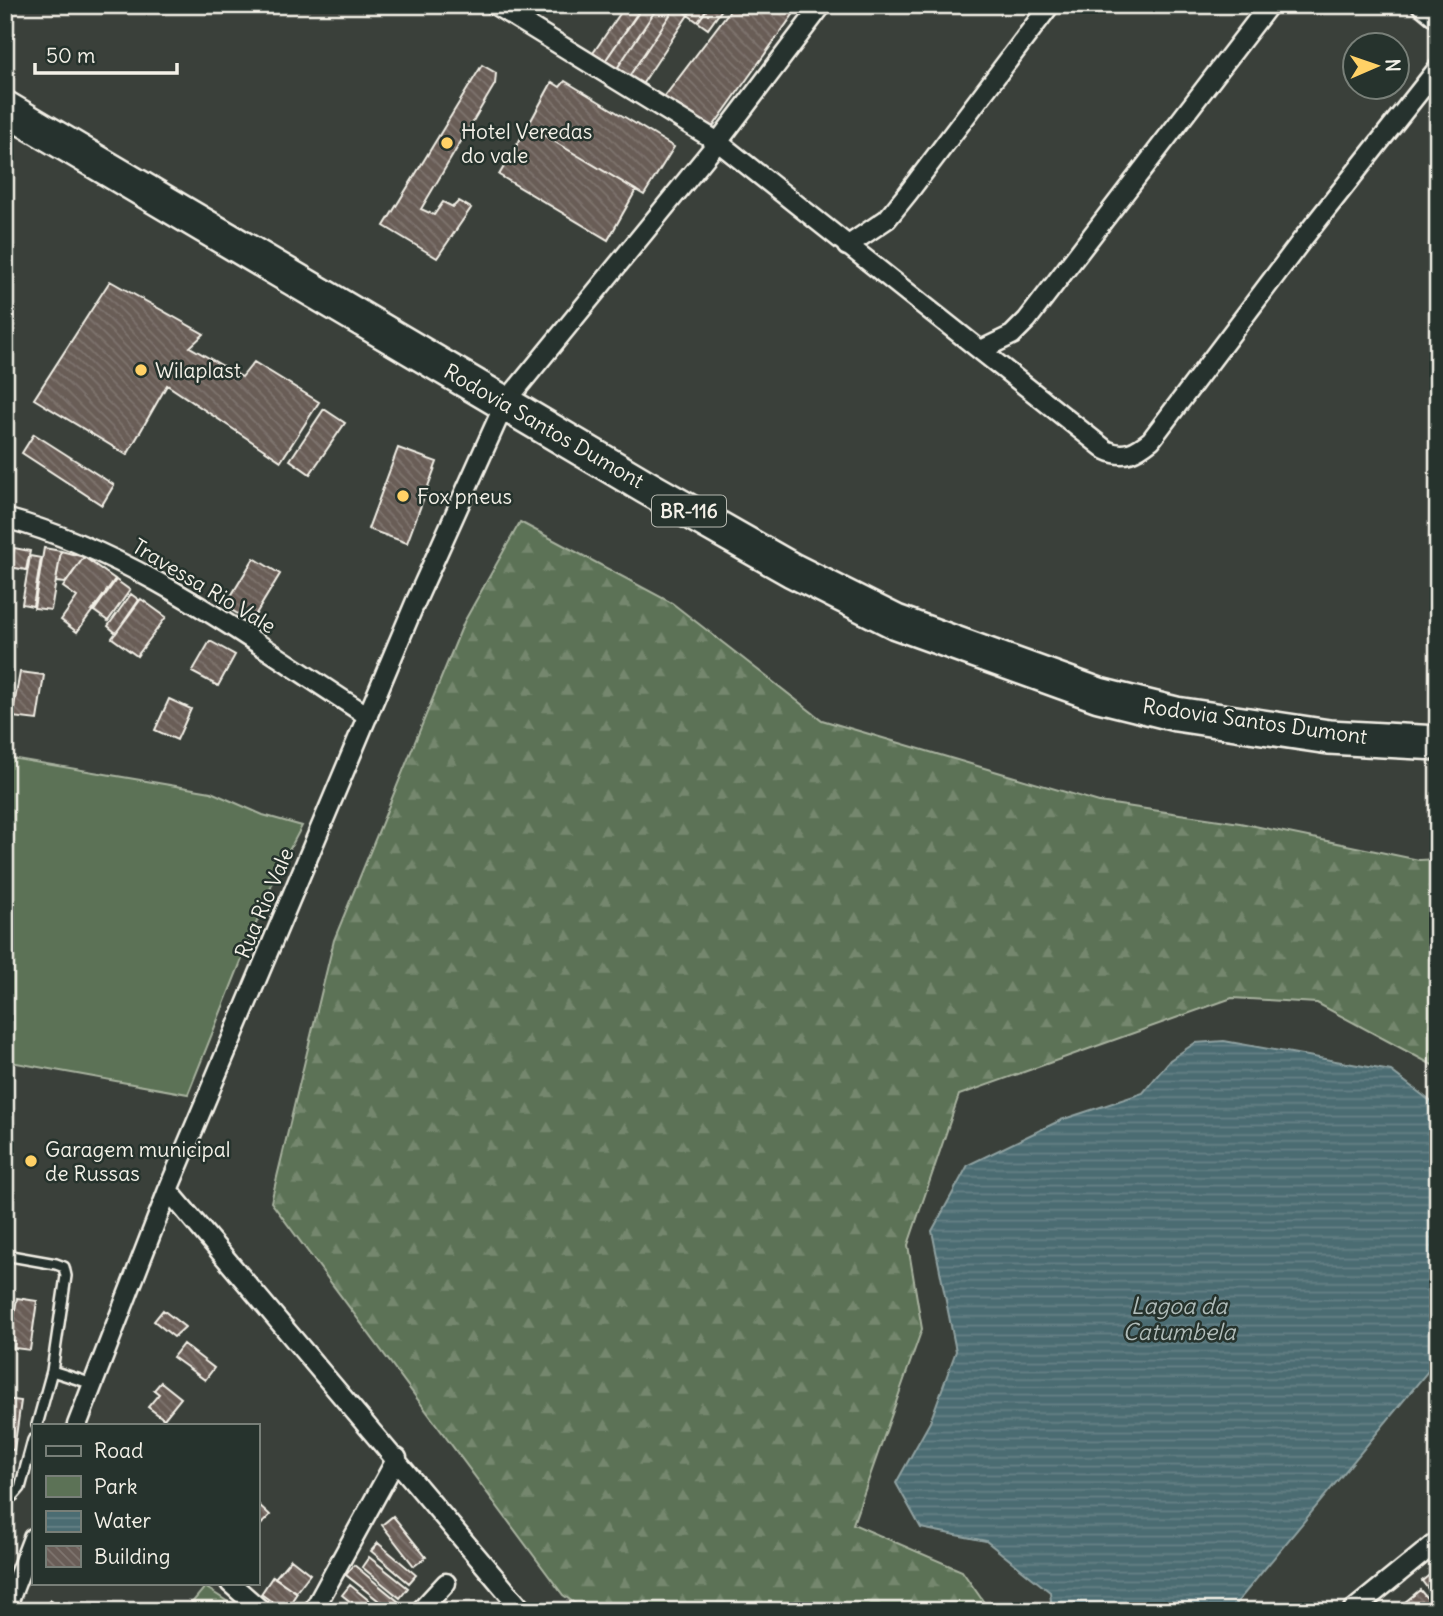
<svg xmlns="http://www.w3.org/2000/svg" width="1443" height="1616" viewBox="0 0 1443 1616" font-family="Delius,sans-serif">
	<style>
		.green { fill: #5c7256; stroke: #a8b29f; stroke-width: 2 }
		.forest { fill: url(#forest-firs); stroke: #a8b29f; stroke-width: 2 }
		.water { fill: url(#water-rules); stroke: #8fa1a1; stroke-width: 2 }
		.building { fill: url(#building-back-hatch); stroke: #f4f1e8; stroke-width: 2 }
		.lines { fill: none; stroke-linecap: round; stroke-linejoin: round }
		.lane-casing { stroke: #f4f1e8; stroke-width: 14 }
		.street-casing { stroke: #f4f1e8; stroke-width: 23 }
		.highway-casing { stroke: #f4f1e8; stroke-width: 38 }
		.lane { stroke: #26332d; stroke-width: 9 }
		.street { stroke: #26332d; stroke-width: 18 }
		.highway { stroke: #26332d; stroke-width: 33 }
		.poi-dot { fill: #ffd166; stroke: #26332d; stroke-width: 2.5 }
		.labels { text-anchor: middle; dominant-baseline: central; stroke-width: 5; stroke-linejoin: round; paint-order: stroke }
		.shield { fill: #26332d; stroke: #b6b8b0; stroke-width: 2 }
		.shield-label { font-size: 19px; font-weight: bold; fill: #f4f1e8 }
		.poi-label { font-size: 21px; fill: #f4f1e8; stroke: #26332d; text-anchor: start }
		.street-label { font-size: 21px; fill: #f4f1e8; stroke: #26332d }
		.water-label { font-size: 23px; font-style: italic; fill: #b0bcb9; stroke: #26332d }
	</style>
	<defs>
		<pattern id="forest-firs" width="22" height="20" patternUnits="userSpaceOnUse" patternTransform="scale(1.75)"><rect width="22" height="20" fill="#5c7256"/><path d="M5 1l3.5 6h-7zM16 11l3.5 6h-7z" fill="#74876e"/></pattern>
		<pattern id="water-rules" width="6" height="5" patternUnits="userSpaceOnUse" patternTransform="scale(1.75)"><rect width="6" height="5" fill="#4b6c72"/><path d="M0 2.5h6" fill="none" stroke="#668186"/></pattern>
		<pattern id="building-back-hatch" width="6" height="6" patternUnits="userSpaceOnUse" patternTransform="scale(1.75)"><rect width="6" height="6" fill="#695d57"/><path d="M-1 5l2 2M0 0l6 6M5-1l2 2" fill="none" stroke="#7f756f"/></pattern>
	</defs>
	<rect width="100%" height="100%" fill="#3a403a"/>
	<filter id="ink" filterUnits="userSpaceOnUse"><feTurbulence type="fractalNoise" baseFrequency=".0143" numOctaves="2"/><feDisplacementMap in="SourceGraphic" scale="14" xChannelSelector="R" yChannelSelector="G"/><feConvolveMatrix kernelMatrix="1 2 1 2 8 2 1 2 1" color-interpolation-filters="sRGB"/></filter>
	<g filter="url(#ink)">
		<!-- green -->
		<path class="green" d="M5 757 211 792 263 815 302 826 274 879 188 1094 5 1061Z
			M205 1587 242 1611H185Z"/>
		<!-- forest -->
		<path class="forest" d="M520 522 672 603 822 720 1099 802 1240 823 1419 860 1438 859V1068L1317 1003 1232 998 959 1095 908 1245 922 1329 853 1524 962 1571 990 1611H586L563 1595 271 1202 334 940 464 622Z"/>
		<!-- water -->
		<path class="water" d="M1224 1041 1391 1071 1438 1107V1359L1230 1611H1052L1050 1592 986 1541 921 1528 896 1483 930 1422 956 1351 932 1231 968 1165 1061 1120 1143 1093 1170 1060 1195 1043Z"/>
		<!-- building -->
		<path class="building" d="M626 5H643L603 64 591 56Z
			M644 5H659L614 73 603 64Z
			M659 5 676 6 626 81 614 73Z
			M694 5H709L698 22 688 15Z
			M710 5H725L708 29 698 22Z
			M734 5H800L712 128 662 100Z
			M676 6 688 15 639 89 626 81Z
			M482 65 496 73 495 84 421 209 434 215 443 202 453 207 459 201 471 208 437 258 384 226Z
			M565 81 674 147 644 195 528 126 552 82 560 87Z
			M528 126 636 190 608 240 499 175Z
			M110 281 204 334 190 347 242 377 254 362 319 402 281 461 167 385 127 455 34 399Z
			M324 409 345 423 310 474 290 460Z
			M34 434 114 485 102 505 22 453Z
			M398 448 437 462 407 543 368 529Z
			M14 548 30 551 26 570 10 567Z
			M44 548 61 551 51 610 34 608Z
			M61 551 84 557 65 583 56 582Z
			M30 556 41 558 33 606 22 604Z
			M84 557 115 579 77 632 61 620 77 597 63 587Z
			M254 558 280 574 251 622 225 606Z
			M116 580 130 590 108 621 94 611Z
			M131 594 139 600 116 633 108 626Z
			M141 599 166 617 137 656 112 638Z
			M210 641 235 655 218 686 192 672Z
			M20 672 44 675 37 720 12 717Z
			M169 699 191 709 177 740 155 730Z
			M17 1298 37 1301 30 1350 14 1348 15 1341 10 1340Z
			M163 1310 185 1327 174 1337 154 1321Z
			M183 1344 214 1368 205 1380 173 1357Z
			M161 1382 181 1398 164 1419 148 1407 159 1394 154 1390Z
			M6 1399 21 1401 14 1450 5 1449Z
			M257 1503 270 1515 257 1529Z
			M393 1516 426 1557 414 1566 382 1525Z
			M378 1543 416 1575 409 1583 371 1551Z
			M369 1557 408 1588 400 1598 362 1567Z
			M291 1559 310 1574 296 1592 275 1578Z
			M354 1565 399 1602 392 1611 346 1575Z
			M1437 1569 1438 1570V1602L1422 1581Z
			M273 1576 297 1593 285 1611 261 1594Z
			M350 1585 382 1611H362L342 1595Z
			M1420 1590 1438 1611H1394Z
			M50 1600 64 1611H41Z"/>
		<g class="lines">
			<defs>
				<path id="lane" d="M5 1255 56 1264 64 1267 66 1276 52 1371 37 1425
					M52 1371 93 1384
					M5 1497 13 1496 20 1488 33 1440"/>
				<path id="street" d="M495 5 718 142 1106 450C1124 459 1136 452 1151 440L1302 240 1438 68
					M1421 5 1438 19
					M847 246 887 219 908 193 1050 5
					M981 350 1012 335 1027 320 1269 5
					M5 518C139 554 252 642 368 716
					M168 1190 523 1611
					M77 1425 168 1190 415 603 505 403 718 142 822 5
					M230 1583 262 1611
					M5 1611 33 1538
					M313 1611 397 1458
					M420 1611 446 1583
					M1352 1611 1438 1541"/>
				<path id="highway" d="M5 108 646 487 792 570 896 622 1099 695 1176 714 1329 737 1438 743"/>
			</defs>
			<!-- lane casing -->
			<use href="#lane" class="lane-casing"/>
			<!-- street casing -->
			<use href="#street" class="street-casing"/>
			<!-- highway casing -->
			<use href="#highway" class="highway-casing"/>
			<!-- lane -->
			<use href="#lane" class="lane"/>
			<!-- street -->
			<use href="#street" class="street"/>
			<!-- highway -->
			<use href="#highway" class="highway"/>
		</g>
	</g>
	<!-- markers -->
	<g class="poi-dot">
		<circle cx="447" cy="143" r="7"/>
		<circle cx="141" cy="370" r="7"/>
		<circle cx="403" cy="496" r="7"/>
		<circle cx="31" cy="1161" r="7"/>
	</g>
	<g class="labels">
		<!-- shield labels -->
		<rect class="shield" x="652" y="495.5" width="74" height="31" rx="5"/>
		<g class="shield-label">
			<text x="689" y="511">BR-116</text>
		</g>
		<!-- poi labels -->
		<g class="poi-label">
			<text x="461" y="131">Hotel Veredas<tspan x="461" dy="24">do vale</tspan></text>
			<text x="155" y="370">Wilaplast</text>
			<text x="417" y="496">Fox pneus</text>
			<text x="45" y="1149">Garagem municipal<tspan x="45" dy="24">de Russas</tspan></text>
		</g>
		<!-- street labels -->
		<g class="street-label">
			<text transform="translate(544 426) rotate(30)">Rodovia Santos Dumont</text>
			<text transform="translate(204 586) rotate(31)">Travessa Rio Vale</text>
			<text transform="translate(1255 721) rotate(8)">Rodovia Santos Dumont</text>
			<text transform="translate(264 903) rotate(-67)">Rua Rio Vale</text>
		</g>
		<!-- water labels -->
		<g class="water-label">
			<text x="1179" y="1305">Lagoa da<tspan x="1179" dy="26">Catumbela</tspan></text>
		</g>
	</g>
	<!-- margin -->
	<rect width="1443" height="1616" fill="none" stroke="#26332d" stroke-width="28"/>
	<rect x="14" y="14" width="1415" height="1588" fill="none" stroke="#f4f1e8" stroke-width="2.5" filter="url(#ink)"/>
	<!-- legend -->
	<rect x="32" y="1424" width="228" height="161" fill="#26332d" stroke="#787f78" stroke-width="2"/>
	<rect x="46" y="1446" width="35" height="10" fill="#26332d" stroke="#787f78" stroke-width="2"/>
	<text x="94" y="1458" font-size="21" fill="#f4f1e8">Road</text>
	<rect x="46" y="1476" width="35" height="21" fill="#5c7256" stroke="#787f78" stroke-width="2"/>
	<text x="94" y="1494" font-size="21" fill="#f4f1e8">Park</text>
	<rect x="46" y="1511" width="35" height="21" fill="url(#water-rules)" stroke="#787f78" stroke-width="2"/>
	<text x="94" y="1528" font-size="21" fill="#f4f1e8">Water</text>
	<rect x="46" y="1546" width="35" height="21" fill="url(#building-back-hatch)" stroke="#787f78" stroke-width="2"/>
	<text x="94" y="1564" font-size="21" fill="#f4f1e8">Building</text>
	<!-- north arrow -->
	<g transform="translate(1376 66) rotate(88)"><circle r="33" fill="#26332d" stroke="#787f78" stroke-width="2"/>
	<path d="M0-5L12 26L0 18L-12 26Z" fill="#ffd166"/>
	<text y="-10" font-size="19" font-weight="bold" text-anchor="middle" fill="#f4f1e8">N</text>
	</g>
	<!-- scale -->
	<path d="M35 63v10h142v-10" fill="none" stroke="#f4f1e8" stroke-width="3.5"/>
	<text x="46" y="63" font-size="21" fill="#f4f1e8" stroke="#26332d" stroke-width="5" paint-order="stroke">50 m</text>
</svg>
